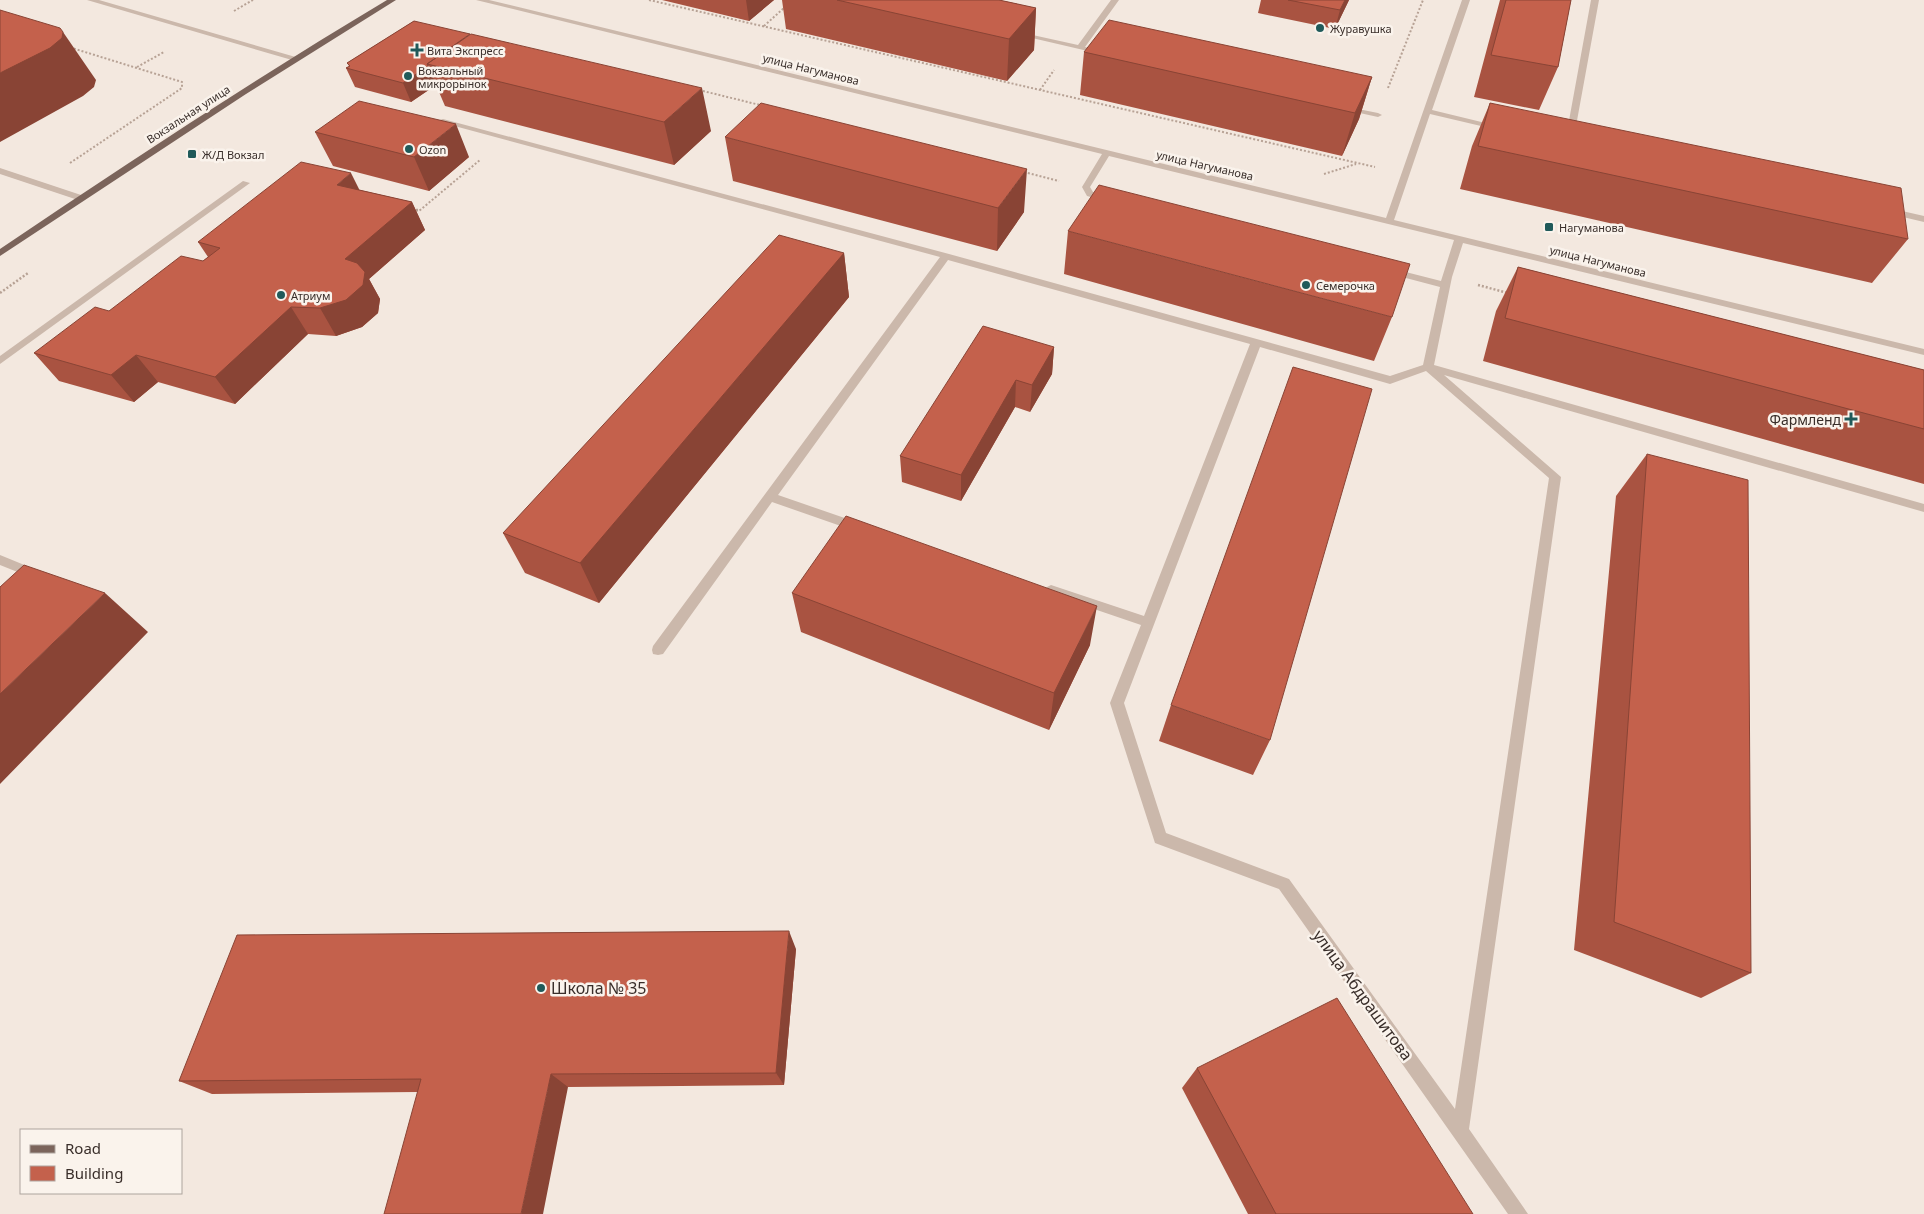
<svg xmlns="http://www.w3.org/2000/svg" width="1924" height="1214" viewBox="0 0 1924 1214" font-family="'Noto Sans',sans-serif">
	<style>
		.lines { fill: none; stroke-linecap: round; stroke-linejoin: round }
		.path-far1 { stroke: #b7a295; stroke-width: 2; stroke-dasharray: 2 2; stroke-linecap: butt }
		.path { stroke: #b7a295; stroke-width: 2.5; stroke-dasharray: 2 2; stroke-linecap: butt }
		.minor { fill: #cbb8ab; fill-rule: evenodd }
		.major { fill: #7b645b; fill-rule: evenodd }
		.wall { fill: #a95341 }
		.shaded-wall { fill: #894435 }
		.building { fill: #c4614c; stroke: #894435 }
		.poi-dot { fill: #205a5a; stroke: #faf3ec; stroke-width: 2 }
		.labels { text-anchor: middle; dominant-baseline: central; stroke-width: 5; stroke-linejoin: round; paint-order: stroke }
		.far-poi-label { font-size: 11px; fill: #392e2a; stroke: #faf3ec; text-anchor: start }
		.far-street-label { font-size: 11px; fill: #392e2a; stroke: #faf3ec }
		.poi-label { font-size: 14px; fill: #392e2a; stroke: #faf3ec; text-anchor: end }
		.near-poi-label { font-size: 16px; fill: #392e2a; stroke: #faf3ec; text-anchor: start }
		.near-street-label { font-size: 16px; fill: #392e2a; stroke: #faf3ec }
	</style>
	<rect width="100%" height="100%" fill="#f3e8df"/>
	<g class="lines">
		<!-- path-far1 -->
		<path class="path-far1" d="M649 0 1375 167
			M234 11 253 0
			M764 26 785 7
			M137 67 164 52
			M1388 88 1423 0
			M699 90 764 106
			M1040 90 1054 70
			M70 163 182 88V82L72 48
			M1024 172 1059 181
			M1324 174 1356 164
			M412 209 419 211 480 160"/>
		<!-- path -->
		<path class="path" d="M416 210H420
			M1478 285 1508 293
			M0 293 28 273"/>
		<!-- minor -->
		<path class="minor" d="M87 0H99L299 58 292 60Z
			M476 0H489L1386 218 1462 0H1470L1432 110 1502 127 1498 130 1430 114 1394 220 1924 349V355L1463 243 1452 277 1434 365 1924 504V512L1444 375 1561 477 1469 1129 1528 1214H1508L1279 889 1155 843 1110 703 1141 625 1047 593 1045 590 1047 587 1051 585 1144 616 1250 344 948 260 778 495 862 524 864 527 862 530 858 532 772 502 663 654 658 655 653 654 652 650 653 646 940 257 436 121 443 119 949 254 1390 376 1423 365 1440 287 1387 273 1385 271 1390 268 1441 281 1454 240 1109 156 1090 187 1093 192 1112 197 1113 199 1109 202 1087 196 1082 187 1102 154ZM1260 347 1390 384 1426 371 1549 478 1455 1109 1289 879 1166 833 1124 703Z
			M1111 0H1119L1085 47 1105 51V55L1015 34 1019 32 1078 45Z
			M1591 0H1599L1574 137 1570 140 1566 137Z
			M1343 106 1378 113 1382 115 1378 117 1346 110H1343Z
			M0 168 84 196 85 198 78 200 0 174Z
			M243 181 250 183 0 364V356Z
			M1889 208 1924 216V222L1886 213V209Z
			M0 555 39 571 41 574 39 577 35 579 0 565Z"/>
		<!-- major -->
		<path class="major" d="M387 0H396L246 94 0 256V249C127 163 255 79 387 0Z"/>
	</g>
	<!-- wall -->
	<path class="wall" d="M662 0H774L749 21Z
		M782 0H999L1036 8 1034 50 1007 81 786 29Z
		M1261 0H1349L1335 29 1258 13Z
		M1500 0H1571L1558 67 1539 110 1474 97Z
		M414 21 711 131 674 165 445 106 436 85 411 102 355 87 346 68 349 66 347 63Z
		M1084 52 1372 77 1359 119 1342 156 1080 95Z
		M1490 103 1908 239 1872 283 1460 189 1472 146Z
		M315 132 469 157 429 191 333 166Z
		M725 137 1024 212 997 251 733 181Z
		M360 190 412 202 425 230 369 279 380 299 378 313 362 327 336 336 308 334 235 404 158 382 134 402 59 381 34 353 109 311 203 261 208 257 198 242Z
		M1068 231 1392 317 1374 361 1064 274Z
		M844 253 849 297 599 603 525 573 503 533Z
		M1518 267 1924 370V484L1483 361 1496 311Z
		M1054 347 1052 374 1030 412 1015 407 961 501 902 482 900 456Z
		M1647 454 1751 973 1701 998 1574 950 1616 496Z
		M792 593 1090 645 1049 730 801 632Z
		M1171 705 1270 740 1253 775 1159 741Z
		M796 949 784 1085 568 1087 417 1092 212 1094 179 1081Z
		M1197 1068 1473 1214H1248L1182 1088Z"/>
	<!-- shaded-wall -->
	<path class="shaded-wall" d="M746 0H774L749 21Z
		M1345 0H1349L1335 29 1340 10Z
		M1036 8 1034 50 1007 81 1009 39Z
		M63 32 96 80 94 87 83 96 0 142V73Z
		M428 66 436 85 411 102 403 83Z
		M1372 77 1359 119 1342 156 1355 113Z
		M702 88 711 131 674 165 664 122Z
		M456 124 469 157 429 191 414 157Z
		M1027 169 1024 212 997 251 998 208Z
		M351 173 365 201 337 185Z
		M412 202 425 230 369 279 380 299 378 313 362 327 336 336 320 308 345 259Z
		M844 253 849 297 599 603 580 563Z
		M291 307 308 334 235 404 215 377Z
		M1054 347 1052 374 1030 412 1032 385Z
		M136 355 158 382 134 402 111 375Z
		M1016 380 1015 407 961 501V475Z
		M105 593 148 632 0 784V694Z
		M1097 606 1090 645 1049 730 1054 693Z
		M789 931 796 949 784 1085 776 1073Z
		M551 1074 568 1087 543 1214H521Z"/>
	<!-- building -->
	<path class="building" d="M837 0H999L1036 8 1009 39Z
		M1288 0H1345L1340 10Z
		M1506 0H1571L1558 67 1491 55Z
		M0 10 60 28 63 32 62 38 50 48 0 73Z
		M1109 20 1372 77 1355 113 1084 52Z
		M414 21 470 34 427 64 428 66 403 83 346 68 350 66 347 63Z
		M471 34 702 88 664 122 427 64Z
		M359 101 456 124 414 157 315 132Z
		M761 103 1027 169 998 208 725 137Z
		M1490 103 1901 188 1908 239 1478 146Z
		M301 162 351 173 337 185 412 202 345 259 357 263 365 272 363 285 346 300 320 308 291 307 215 377 136 355 111 375 34 353 95 307 109 311 181 256 203 261 220 248 198 242Z
		M1099 185 1410 264 1392 317 1068 231Z
		M779 235 844 253 580 563 503 533Z
		M1518 267 1924 370V429L1505 318Z
		M983 326 1054 347 1032 385 1016 380 961 475 900 456Z
		M1293 367 1372 389 1270 740 1171 705Z
		M1647 454 1748 480 1751 973 1614 922Z
		M846 516 1097 606 1054 693 792 593Z
		M24 565 105 593 0 694V587Z
		M789 931 776 1073 551 1074 521 1214H384L421 1079 179 1081 237 935Z
		M1337 998 1473 1214H1276L1197 1068Z"/>
	<!-- markers -->
	<g class="poi-dot">
		<circle cx="1320" cy="28" r="5"/>
		<path d="M414.5 42.5h5v5h5v5h-5v5h-5v-5h-5v-5h5z"/>
		<circle cx="408" cy="76" r="5"/>
		<circle cx="409" cy="149" r="5"/>
		<rect x="187" y="149" width="10" height="10" rx="2.5"/>
		<rect x="1544" y="222" width="10" height="10" rx="2.5"/>
		<circle cx="1306" cy="285" r="5"/>
		<circle cx="281" cy="295" r="5"/>
		<path d="M1848.5 411.5h5v5h5v5h-5v5h-5v-5h-5v-5h5z"/>
		<circle cx="541" cy="988" r="5"/>
	</g>
	<g class="labels">
		<!-- far-poi labels -->
		<g class="far-poi-label">
			<text x="1330" y="28">Журавушка</text>
			<text x="427" y="50">Вита Экспресс</text>
			<text x="418" y="70">Вокзальный<tspan x="418" dy="13">микрорынок</tspan></text>
			<text x="419" y="149">Ozon</text>
			<text x="202" y="154">Ж/Д Вокзал</text>
			<text x="1559" y="227">Нагуманова</text>
			<text x="1316" y="285">Семерочка</text>
			<text x="291" y="295">Атриум</text>
		</g>
		<!-- far-street labels -->
		<g class="far-street-label">
			<text transform="translate(811 69) rotate(14)">улица Нагуманова</text>
			<text transform="translate(188 114) rotate(-33)">Вокзальная улица</text>
			<text transform="translate(1205 165) rotate(13)">улица Нагуманова</text>
			<text transform="translate(1598 261) rotate(14)">улица Нагуманова</text>
		</g>
		<!-- poi labels -->
		<g class="poi-label">
			<text x="1841" y="419">Фармленд</text>
		</g>
		<!-- near-poi labels -->
		<g class="near-poi-label">
			<text x="551" y="988">Школа № 35</text>
		</g>
		<!-- near-street labels -->
		<g class="near-street-label">
			<text transform="translate(1363 995) rotate(54)">улица Абдрашитова</text>
		</g>
	</g>
	<!-- legend -->
	<rect x="20" y="1129" width="162" height="65" fill="#faf3ec" stroke="#ada49e"/>
	<rect x="30" y="1145" width="25" height="8" fill="#7b645b" stroke="#ada49e"/>
	<text x="65" y="1154" font-size="15" fill="#392e2a">Road</text>
	<rect x="30" y="1166" width="25" height="15" fill="#c4614c" stroke="#ada49e"/>
	<text x="65" y="1179" font-size="15" fill="#392e2a">Building</text>
</svg>
